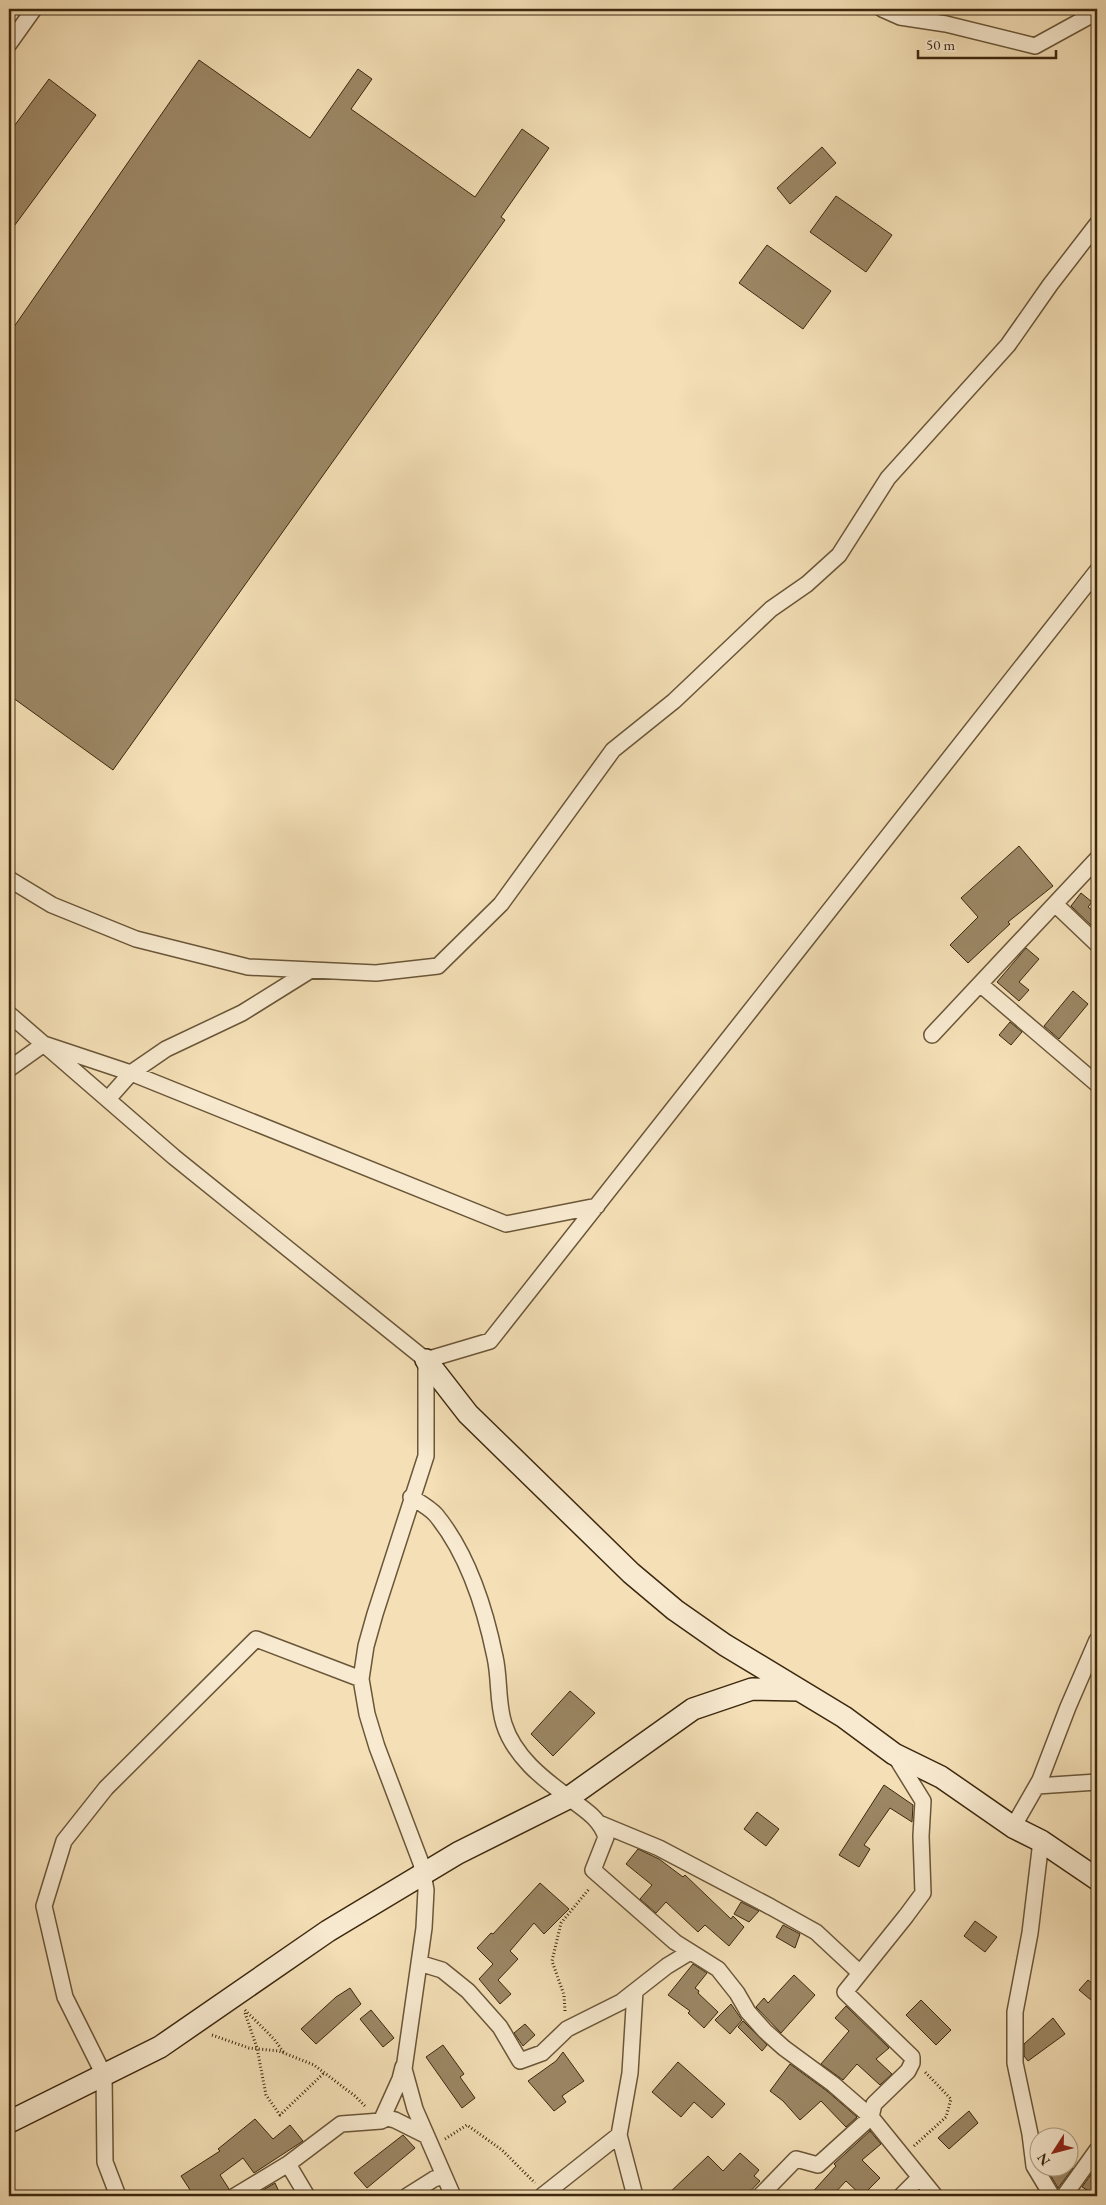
<svg xmlns="http://www.w3.org/2000/svg" width="1106" height="2205" viewBox="0 0 1106 2205" font-family="'EB Garamond',serif">
	<style>
		.building { fill: #9c8765; stroke: #3c280e }
		.lines { fill: none; stroke-linecap: round; stroke-linejoin: round }
		.street-casing { stroke: #6a5638; stroke-width: 18 }
		.secondary-casing { stroke: #3c280e; stroke-width: 24 }
		.path { stroke: #3c280e; stroke-width: 3; stroke-dasharray: 1 2.5; stroke-linecap: butt }
		.street { stroke: #f8ead0; stroke-width: 15 }
		.secondary { stroke: #f8ead0; stroke-width: 21 }
	</style>
	<rect width="100%" height="100%" fill="#f4dfb6"/>
	<filter id="stains"><feTurbulence type="fractalNoise" baseFrequency=".004" numOctaves="4"/><feColorMatrix values="0 0 0 0 .2 0 0 0 0 .09 0 0 0 0 .02 0 0 0 .5 -.17"/></filter>
	<radialGradient id="worn" r=".72"><stop offset=".6" stop-color="#630" stop-opacity="0"/><stop offset="1" stop-color="#630" stop-opacity=".3"/></radialGradient>
	<!-- building -->
	<path class="building" d="M199 60 310 138 358 69 372 79 351 109 475 197 522 129 549 148 501 217 505 220 113 770 9 695V334Z
		M49 79 96 115 9 233V133Z
		M822 147 836 163 790 204 777 188Z
		M836 196 892 235 866 272 810 232Z
		M767 245 831 291 803 329 739 283Z
		M1019 846 1053 886 1008 922 1010 924 968 963 950 945 978 917 961 898Z
		M1081 893 1092 902 1088 907 1097 914V931L1071 906Z
		M1026 948 1039 959 1019 982 1029 990 1019 1001 997 982Z
		M1073 991 1088 1004 1059 1039 1044 1026Z
		M1010 1022 1022 1032 1011 1045 999 1035Z
		M570 1691 595 1713 553 1756 531 1734Z
		M884 1785 913 1805 912 1822 890 1808 864 1845 870 1849 859 1867 839 1855Z
		M757 1812 779 1829 766 1846 744 1829Z
		M638 1849 659 1859 683 1877 685 1875 731 1919 733 1916 744 1927 729 1946 705 1925 698 1932 666 1902 656 1913 640 1899 652 1885 626 1864Z
		M540 1883 569 1909 544 1934 534 1923 510 1951 518 1959 498 1980 511 1994 500 2004 479 1979 493 1964 477 1948 491 1933 493 1934Z
		M741 1902 759 1911 749 1922 734 1914Z
		M975 1921 997 1937 985 1952 964 1936Z
		M783 1925 800 1934 795 1948 776 1937Z
		M693 1964 707 1973 695 1988 699 1991 698 1993 718 2012 704 2028 688 2013 690 2011 668 1995Z
		M794 1975 815 1995 781 2033 756 2007 764 1998 768 2003Z
		M1088 1980 1097 1987V2005L1079 1990Z
		M350 1988 361 2004 316 2044 301 2029 336 1997Z
		M921 2000 951 2030 936 2045 906 2015Z
		M731 2004 742 2020 730 2034 715 2020Z
		M846 2006 889 2048 876 2059 892 2074 880 2085 857 2064 843 2080 821 2064 849 2031 835 2018Z
		M371 2010 394 2038 383 2047 360 2019Z
		M1053 2018 1065 2034 1028 2061 1024 2056V2044Z
		M743 2021 767 2045 762 2051 738 2027Z
		M525 2024 535 2035 523 2046 514 2033Z
		M443 2045 464 2074 460 2077 475 2098 462 2108 426 2057Z
		M563 2052 584 2081 562 2096 566 2102 554 2111 528 2081 556 2061Z
		M678 2062 725 2104 712 2118 694 2102 681 2117 652 2092Z
		M790 2064 827 2091 857 2117 846 2127 821 2101 800 2120 783 2101 770 2091Z
		M969 2111 978 2123 949 2149 938 2138Z
		M255 2119 273 2139 290 2125 303 2141 254 2173 243 2158 220 2175 229 2189 226 2196H194L181 2176 220 2151 218 2149Z
		M870 2131 881 2144 862 2160 880 2178 862 2196 846 2181 832 2196H809L836 2166 834 2164Z
		M403 2135 415 2148 367 2188 354 2173Z
		M740 2153 759 2170 754 2176 760 2181 746 2196H666L708 2156 723 2171Z
		M1097 2166V2196L1082 2187Z
		M1050 2168H1073L1058 2188 1048 2171Z
		M275 2183 281 2196H253Z"/>
	<g class="lines">
		<defs>
			<path id="street" d="M882 9 900 17 946 24 1035 46 1097 12
				M9 44 34 9
				M9 879 52 905 136 939 248 967 376 973 438 966 501 904 613 750 674 701 771 609 807 584 839 555 888 478 1008 345 1050 285 1097 224
				M1055 904 1097 944
				M980 984 1097 1084
				M9 1014 174 1157 426 1360 490 1341 1097 571
				M932 1035 1097 859
				M9 1069 44 1044 131 1073 506 1224 597 1206
				M108 1099 131 1073 166 1049 242 1013 311 970
				M426 1360V1456L375 1614 366 1646 361 1679 367 1714 377 1747 421 1863 426 1890 424 1928 404 2069 415 2109 453 2196
				M411 1497C419 1502 430 1508 436 1515 468 1554 485 1608 495 1657 500 1679 497 1702 504 1724 514 1756 542 1778 568 1797 584 1810 599 1817 606 1837L593 1870 675 1942 718 1969 737 1993 748 2012 765 2031 784 2048 833 2084 871 2117 935 2196
				M1037 1786 1097 1782
				M601 1824 659 1848 771 1907 816 1932 860 1973
				M1013 1827 1040 1780 1068 1707 1097 1640
				M1041 1841 1030 1933 1015 2012V2063L1030 2134 1034 2166 1052 2196
				M419 1963 442 1970 468 1991 500 2027 520 2061 542 2053 567 2029 621 2002 667 1966 690 1952
				M635 1991 630 2073 619 2135 635 2196
				M381 2121 400 2079 403 2067
				M288 2164 307 2196
				M118 2196 105 2162 104 2075 65 1997 44 1906 64 1841 106 1788 256 1639 361 1679
				M235 2196 288 2164 341 2124 381 2121 387 2118 395 2120 427 2136
				M407 2196 434 2179 444 2176
				M542 2196 619 2135
				M760 2196 796 2159 818 2165 871 2117 874 2104 908 2071 912 2063V2057L845 1992 906 1916 923 1893 921 1836 923 1801 894 1754
				M901 2196 919 2178
				M1064 2196 1097 2150"/>
			<path id="secondary" d="M426 1360 468 1414 631 1573 675 1610 725 1645 844 1717 894 1754 941 1777 1013 1827 1041 1841 1097 1879
				M9 2122 160 2047 328 1931 458 1853 568 1798 693 1709 752 1689 799 1690"/>
		</defs>
		<!-- street casing -->
		<use href="#street" class="street-casing"/>
		<!-- secondary casing -->
		<use href="#secondary" class="secondary-casing"/>
		<!-- path -->
		<path class="path" d="M245 2010 274 2039 285 2054
			M565 2011 564 1995 552 1961 561 1923 589 1889
			M245 2013 257 2048 266 2095 280 2115 324 2073
			M212 2035 249 2048 279 2051 314 2065 355 2096 366 2107
			M445 2139 467 2125 502 2150 535 2183
			M914 2146 946 2117 951 2099 925 2072"/>
		<!-- street -->
		<use href="#street" class="street"/>
		<!-- secondary -->
		<use href="#secondary" class="secondary"/>
	</g>
	<!-- margin -->
	<rect width="1106" height="2205" fill="none" stroke="#f4dfb6" stroke-width="30"/>
	<rect x="10" y="10" width="1086" height="2185" fill="none" stroke="#3c280e" stroke-width="2.5"/>
	<rect x="15" y="15" width="1076" height="2175" fill="none" stroke="#3c280e"/>
	<!-- north arrow -->
	<g transform="translate(1054 2152) rotate(234)"><circle r="24" fill="#f8ead0" stroke="#ad9c82"/>
	<path d="M0-4L9 19L0 12L-9 19Z" fill="#8f2418"/>
	<text y="-8" font-size="14" font-weight="bold" text-anchor="middle" fill="#3c280e">N</text>
	</g>
	<!-- scale -->
	<path d="M918 50v8h138v-8" fill="none" stroke="#3c280e" stroke-width="2.5"/>
	<text x="926" y="50" font-size="15" fill="#3c280e" stroke="#f8ead0" stroke-width="4" paint-order="stroke">50 m</text>
	<rect width="100%" height="100%" filter="url(#stains)"/>
	<rect width="100%" height="100%" fill="url(#worn)"/>
</svg>
